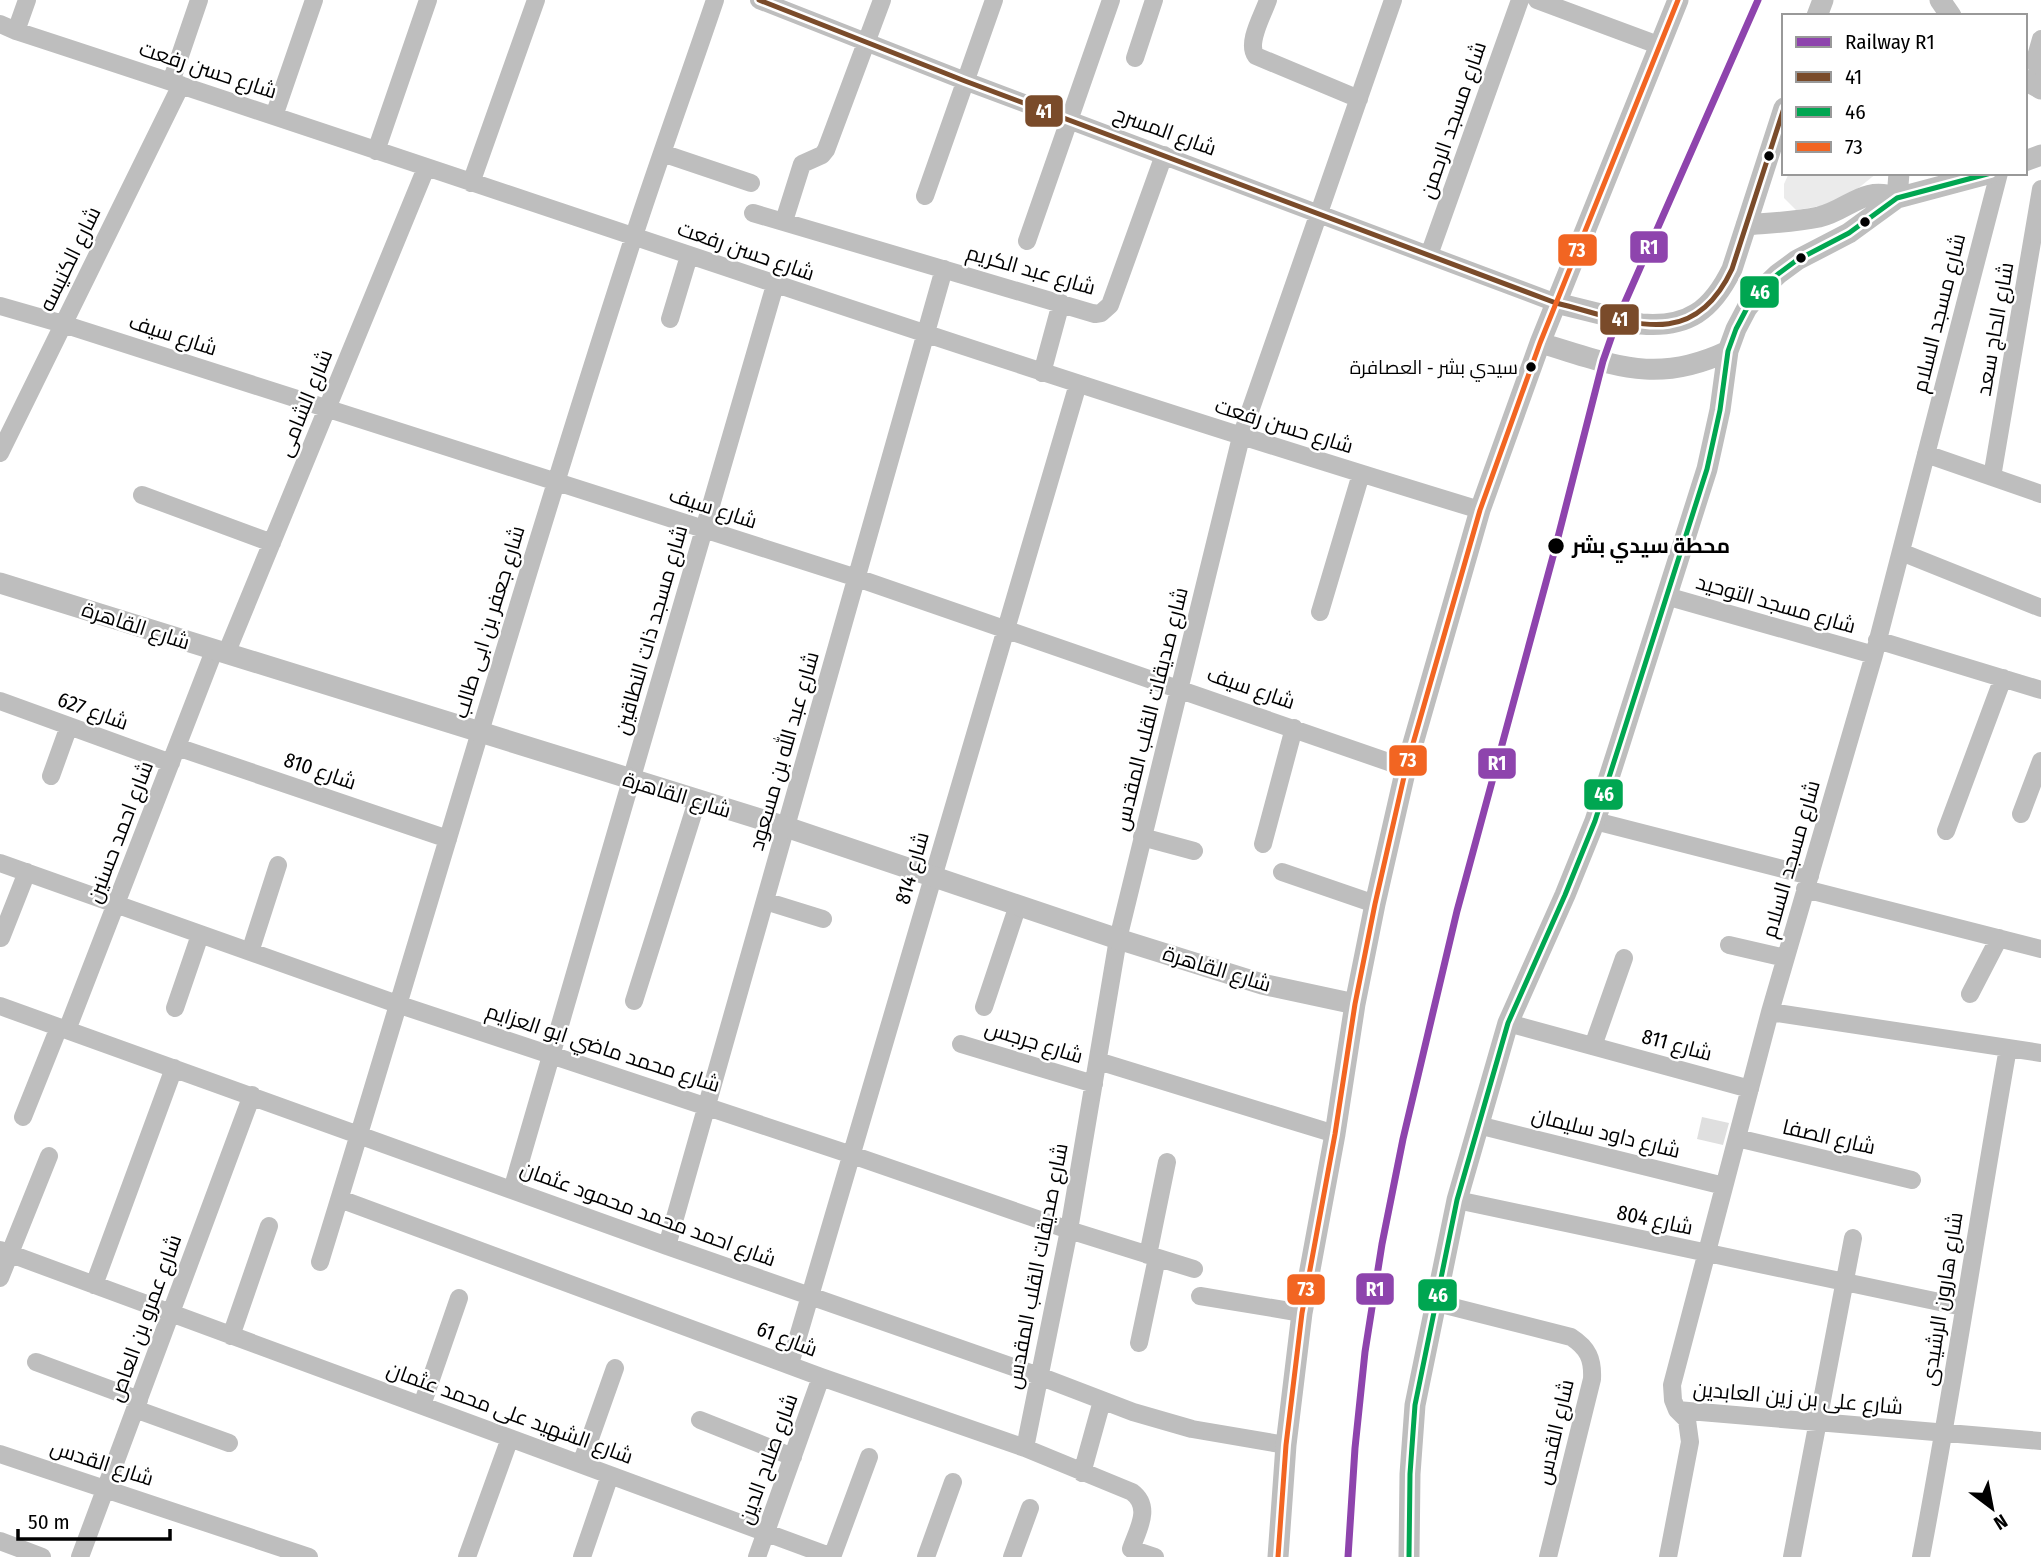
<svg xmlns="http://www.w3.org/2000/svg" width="2041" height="1557" viewBox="0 0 2041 1557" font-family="'Fira Sans Condensed',Cairo,sans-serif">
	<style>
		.green { fill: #ebebeb }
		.building { fill: #dfdfdf }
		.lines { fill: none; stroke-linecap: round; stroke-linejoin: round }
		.minor { stroke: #bebebe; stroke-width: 18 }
		.tertiary { stroke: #bebebe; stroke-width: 21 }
		.bus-1-casing { stroke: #fff; stroke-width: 10 }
		.bus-2-casing { stroke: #fff; stroke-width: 10 }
		.bus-3-casing { stroke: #fff; stroke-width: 10 }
		.bus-1 { stroke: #7a4b2a; stroke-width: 5 }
		.bus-2 { stroke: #00a651; stroke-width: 5 }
		.bus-3 { stroke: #f26522; stroke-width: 5 }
		.rail-1-casing { stroke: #fff; stroke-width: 12 }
		.rail-1 { stroke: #8e44ad; stroke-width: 7 }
		.bus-dot { fill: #000; stroke: #fff; stroke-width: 2.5 }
		.labels { text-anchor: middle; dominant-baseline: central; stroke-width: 5; stroke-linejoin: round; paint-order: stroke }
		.bus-label { font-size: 19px; fill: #000; stroke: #fff; text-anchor: end }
		.street-label { font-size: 21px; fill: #000; stroke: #fff }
		.stop-label { font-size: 21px; font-weight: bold; fill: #000; stroke: #fff; text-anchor: start }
		.line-badge { stroke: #fff; stroke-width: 2.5 }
		.badge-label { font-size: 19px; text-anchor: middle; font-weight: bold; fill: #fff }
	</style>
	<rect width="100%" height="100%" fill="#fff"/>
	<!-- green -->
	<path class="green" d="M1789 173H1877L1840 203 1796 210 1784 198V184Z"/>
	<!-- building -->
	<path class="building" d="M1702 1117 1729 1123 1723 1145 1697 1139Z"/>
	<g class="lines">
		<!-- minor -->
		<path class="minor" d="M759 0 965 81 1556 303
			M1268 0C1263 15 1246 43 1256 56L1359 99
			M1537 0 1658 45
			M0 24 16 31C504 190 989 361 1480 510
			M16 31 27 0
			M2041 39 2035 60 2041 81
			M1135 58 1154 0
			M171 82 199 0
			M274 116 314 0
			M376 151 428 0
			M662 153 751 183
			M471 183 536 0
			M925 196 994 0
			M753 213 1095 314 1101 313 1110 305 1164 155
			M784 221 802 164 822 155 826 150 882 0
			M1027 241 1111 0
			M1429 255 1520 0
			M0 306 63 324 857 578 1406 768
			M670 319 689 256
			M1042 373 1061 303
			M0 453 181 85
			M1926 454 2041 494
			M1992 477 2041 189
			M142 495 272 543
			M1901 552 2041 608
			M1666 596 1874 655
			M1320 612 1361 474
			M1877 640 2041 690
			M226 654 426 168
			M0 701 171 763
			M177 747 448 839
			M51 776 69 726
			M2021 814 2041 761
			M1595 821 1810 876
			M1946 831 2003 678
			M1142 837 1194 851
			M1263 844 1294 728
			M0 863 400 1005 852 1155 1069 1230 1194 1269
			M1282 872 1375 904
			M1805 889 2041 949
			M765 901 823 919
			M1 938 27 872
			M1729 945 1785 958
			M250 952 278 865
			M1970 994 1999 938
			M634 1001 697 801
			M0 1006 667 1246 1039 1376 1133 1412 1192 1429 1286 1445
			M984 1007 1018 905
			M175 1008 200 935
			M1770 1012 2041 1053
			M1508 1023 1750 1089
			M67 1030 214 651
			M961 1044 1094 1084
			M1593 1046 1624 958
			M1098 1061 1335 1134
			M23 1117 59 1027
			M1478 1125 1724 1186
			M1737 1138 1912 1180
			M512 1190 775 285
			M340 1199 821 1377 1025 1448 1132 1492C1152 1507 1138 1529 1131 1549L1155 1557
			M1457 1200 1963 1307
			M667 1246 944 269
			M0 1250 832 1557
			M1148 1255 1167 1162
			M320 1262C425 921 523 578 633 239 659 159 688 80 715 0
			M0 1278 49 1156
			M94 1285 174 1068
			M1200 1296 1302 1313
			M1437 1303 1571 1337C1588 1348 1593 1359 1592 1379L1548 1557
			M231 1336 269 1226
			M1139 1343 1157 1258
			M36 1362 139 1400
			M790 1364 1078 384
			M422 1405 459 1298
			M135 1409 229 1443
			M1677 1410 2041 1441
			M700 1420 793 1457
			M1025 1448 1069 1230 1118 939 1241 437 1393 0
			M0 1454 309 1557
			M581 1464 615 1368
			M1082 1473 1102 1401
			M0 1541 42 1557
			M80 1557 252 1095
			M467 1557 510 1438
			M582 1557 610 1475
			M757 1557 821 1377
			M832 1557 869 1457
			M926 1557 953 1482
			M1012 1557 1030 1508
			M1668 1557 1690 1442 1687 1420 1677 1410 1673 1400 1672 1385 1770 1012 1874 655 1999 173
			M1792 1557 1853 1238
			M1921 1557C1953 1388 1978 1218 2008 1048"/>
		<!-- tertiary -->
		<path class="tertiary" d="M1940 0 1951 16
			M1817 16 1823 0
			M2025 80 2041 89
			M2025 161 2041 155
			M1746 225C1770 223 1795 222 1819 217 1849 210 1863 185 1897 198L1899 173
			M1556 303 1641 324C1688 328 1712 310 1732 269L1784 108
			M1540 343C1613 364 1654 386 1728 351
			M0 583 786 827 1118 939 1262 984 1355 1004
			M1278 1557 1286 1445 1302 1313 1335 1134 1355 1004 1375 904 1406 768 1480 510 1540 343 1678 0
			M1409 1557 1410 1474 1415 1405 1457 1200 1508 1023 1565 895 1595 821 1620 743 1707 469 1720 410 1728 351 1736 329 1747 308 1761 290 1778 274 1797 260 1849 233 1897 198 1991 173"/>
		<defs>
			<path id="bus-1" d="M759 0 965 81 1556 303C1627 320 1692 355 1732 269L1784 108"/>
			<path id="bus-2" d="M1409 1557 1410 1474 1415 1405 1457 1200 1508 1023 1565 895 1595 821 1620 743 1707 469 1720 410 1728 351 1736 329 1747 308 1761 290 1778 274 1797 260 1849 233 1897 198 1991 173"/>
			<path id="bus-3" d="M1278 1557 1286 1445 1302 1313 1335 1134 1355 1004 1375 904 1406 768 1480 510 1540 343 1678 0"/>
		</defs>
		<!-- bus-1 casing -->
		<use href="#bus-1" class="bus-1-casing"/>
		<!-- bus-2 casing -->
		<use href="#bus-2" class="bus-2-casing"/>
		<!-- bus-3 casing -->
		<use href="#bus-3" class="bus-3-casing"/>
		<!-- bus-1 -->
		<use href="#bus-1" class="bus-1"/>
		<!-- bus-2 -->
		<use href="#bus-2" class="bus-2"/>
		<!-- bus-3 -->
		<use href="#bus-3" class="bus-3"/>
		<defs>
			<path id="rail-1" d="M1348 1557 1355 1448 1365 1352 1382 1244 1403 1139 1457 911 1555 549 1603 361 1618 318 1758 0"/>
		</defs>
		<!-- rail-1 casing -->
		<use href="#rail-1" class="rail-1-casing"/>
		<!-- rail-1 -->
		<use href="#rail-1" class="rail-1"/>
	</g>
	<!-- markers -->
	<g class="bus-dot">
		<circle cx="1769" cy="156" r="6"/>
		<circle cx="1865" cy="222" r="6"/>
		<circle cx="1801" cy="258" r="6"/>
		<circle cx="1531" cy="367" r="6"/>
		<circle cx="1556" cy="546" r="9"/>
	</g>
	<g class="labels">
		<!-- bus labels -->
		<g class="bus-label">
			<text x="1518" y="367">سيدي بشر - العصافرة</text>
		</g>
		<!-- street labels -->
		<g class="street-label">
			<text transform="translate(208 70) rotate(18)">شارع حسن رفعت</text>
			<text transform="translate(1453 120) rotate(-71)">شارع مسجد الرحمن</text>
			<text transform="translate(1165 131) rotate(20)">شارع المسرح</text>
			<text transform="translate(746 251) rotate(19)">شارع حسن رفعت</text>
			<text transform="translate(70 259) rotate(-64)">شارع الكنيسه</text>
			<text transform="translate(1031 270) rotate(16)">شارع عبد الكريم</text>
			<text transform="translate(1939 313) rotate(-76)">شارع مسجد السلام</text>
			<text transform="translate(1995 329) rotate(-80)">شارع الحاج سعد</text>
			<text transform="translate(173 335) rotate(18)">شارع سيف</text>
			<text transform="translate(305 403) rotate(-68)">شارع الشامى</text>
			<text transform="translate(1284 426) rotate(17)">شارع حسن رفعت</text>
			<text transform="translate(713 508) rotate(18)">شارع سيف</text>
			<text transform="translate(1776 604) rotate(16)">شارع مسجد التوحيد</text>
			<text transform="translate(489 622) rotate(-73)">شارع جعفر بن ابى طالب</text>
			<text transform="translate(136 626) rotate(18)">شارع القاهرة</text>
			<text transform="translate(651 630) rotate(-74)">شارع مسجد ذات النطاقين</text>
			<text transform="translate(1251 688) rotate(19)">شارع سيف</text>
			<text transform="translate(1151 709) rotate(-76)">شارع صديقات القلب المقدس</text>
			<text transform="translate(93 711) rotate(20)">شارع 627</text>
			<text transform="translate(784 751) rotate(-74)">شارع عبد الله بن مسعود</text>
			<text transform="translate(320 771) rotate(19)">شارع 810</text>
			<text transform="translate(677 795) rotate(17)">شارع القاهرة</text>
			<text transform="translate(120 832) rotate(-69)">شارع احمد حسنين</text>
			<text transform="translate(1791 859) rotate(-74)">شارع مسجد السلام</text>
			<text transform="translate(912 868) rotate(-74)">شارع 814</text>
			<text transform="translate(1217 969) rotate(17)">شارع القاهرة</text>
			<text transform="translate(1034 1042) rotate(17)">شارع جرجس</text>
			<text transform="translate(1677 1045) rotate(15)">شارع 811</text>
			<text transform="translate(603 1048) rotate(18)">شارع محمد ماضي ابو العزايم</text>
			<text transform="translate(1606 1133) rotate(14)">شارع داود سليمان</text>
			<text transform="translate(1829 1137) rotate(13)">شارع الصفا</text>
			<text transform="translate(648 1214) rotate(20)">شارع احمد محمد محمود عثمان</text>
			<text transform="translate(1655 1220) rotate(12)">شارع 804</text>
			<text transform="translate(1037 1266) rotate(-79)">شارع صديقات القلب المقدس</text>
			<text transform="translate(1942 1299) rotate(-81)">شارع هارون الرشيدى</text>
			<text transform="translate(145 1318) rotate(-70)">شارع عمرو بن العاص</text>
			<text transform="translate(787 1339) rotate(21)">شارع 61</text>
			<text transform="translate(1798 1398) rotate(5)">شارع على بن زين العابدين</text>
			<text transform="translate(510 1413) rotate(20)">شارع الشهيد على محمد عثمان</text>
			<text transform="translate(1555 1432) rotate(-77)">شارع القدس</text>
			<text transform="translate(768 1459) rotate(-70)">شارع صلاح الدين</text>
			<text transform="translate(102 1463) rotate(18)">شارع القدس</text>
		</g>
		<!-- stop labels -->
		<g class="stop-label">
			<text x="1572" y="546">محطة سيدي بشر</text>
		</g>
	</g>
	<g class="line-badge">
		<rect x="1024" y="94" width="40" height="34" rx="7" fill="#7a4b2a"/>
		<rect x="1629" y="230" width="40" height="34" rx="7" fill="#8e44ad"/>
		<rect x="1557" y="233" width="41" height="34" rx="7" fill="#f26522"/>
		<rect x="1739" y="275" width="41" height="34" rx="7" fill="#00a651"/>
		<rect x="1599" y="303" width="41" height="33" rx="7" fill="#7a4b2a"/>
		<rect x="1388" y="744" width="40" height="33" rx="7" fill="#f26522"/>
		<rect x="1477" y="747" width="40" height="33" rx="7" fill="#8e44ad"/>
		<rect x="1583" y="778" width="41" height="33" rx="7" fill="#00a651"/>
		<rect x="1355" y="1272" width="40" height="34" rx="7" fill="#8e44ad"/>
		<rect x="1286" y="1273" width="40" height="33" rx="7" fill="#f26522"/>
		<rect x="1417" y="1278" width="41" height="34" rx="7" fill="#00a651"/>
	</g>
	<g class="badge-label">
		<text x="1044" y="118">41</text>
		<text x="1649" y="254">R1</text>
		<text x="1577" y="257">73</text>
		<text x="1760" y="299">46</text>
		<text x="1620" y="326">41</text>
		<text x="1408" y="767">73</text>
		<text x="1497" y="770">R1</text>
		<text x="1604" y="801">46</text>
		<text x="1375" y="1296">R1</text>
		<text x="1306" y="1296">73</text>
		<text x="1438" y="1302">46</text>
	</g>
	<!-- legend -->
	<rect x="1782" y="14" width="245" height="161" fill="#ffffff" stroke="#999999" stroke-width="2"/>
	<rect x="1796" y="37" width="35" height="10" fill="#8e44ad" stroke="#999999" stroke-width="2"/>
	<text x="1845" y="49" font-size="21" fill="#000000">Railway R1</text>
	<rect x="1796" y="72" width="35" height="10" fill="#7a4b2a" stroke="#999999" stroke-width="2"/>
	<text x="1845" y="84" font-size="21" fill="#000000">41</text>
	<rect x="1796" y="107" width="35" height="10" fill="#00a651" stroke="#999999" stroke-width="2"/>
	<text x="1845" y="119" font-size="21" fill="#000000">46</text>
	<rect x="1796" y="142" width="35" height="10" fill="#f26522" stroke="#999999" stroke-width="2"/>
	<text x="1845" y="154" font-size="21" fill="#000000">73</text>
	<!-- north arrow -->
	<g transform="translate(1992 1508) rotate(148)" stroke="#ffffff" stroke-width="5" paint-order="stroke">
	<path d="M0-5L12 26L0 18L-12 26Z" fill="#000000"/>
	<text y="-10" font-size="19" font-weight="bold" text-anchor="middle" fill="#000000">N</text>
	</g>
	<!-- scale -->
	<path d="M18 1529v10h152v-10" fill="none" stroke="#000000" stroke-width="3.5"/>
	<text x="28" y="1529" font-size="21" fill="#000000" stroke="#ffffff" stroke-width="5" paint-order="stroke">50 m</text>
</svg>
